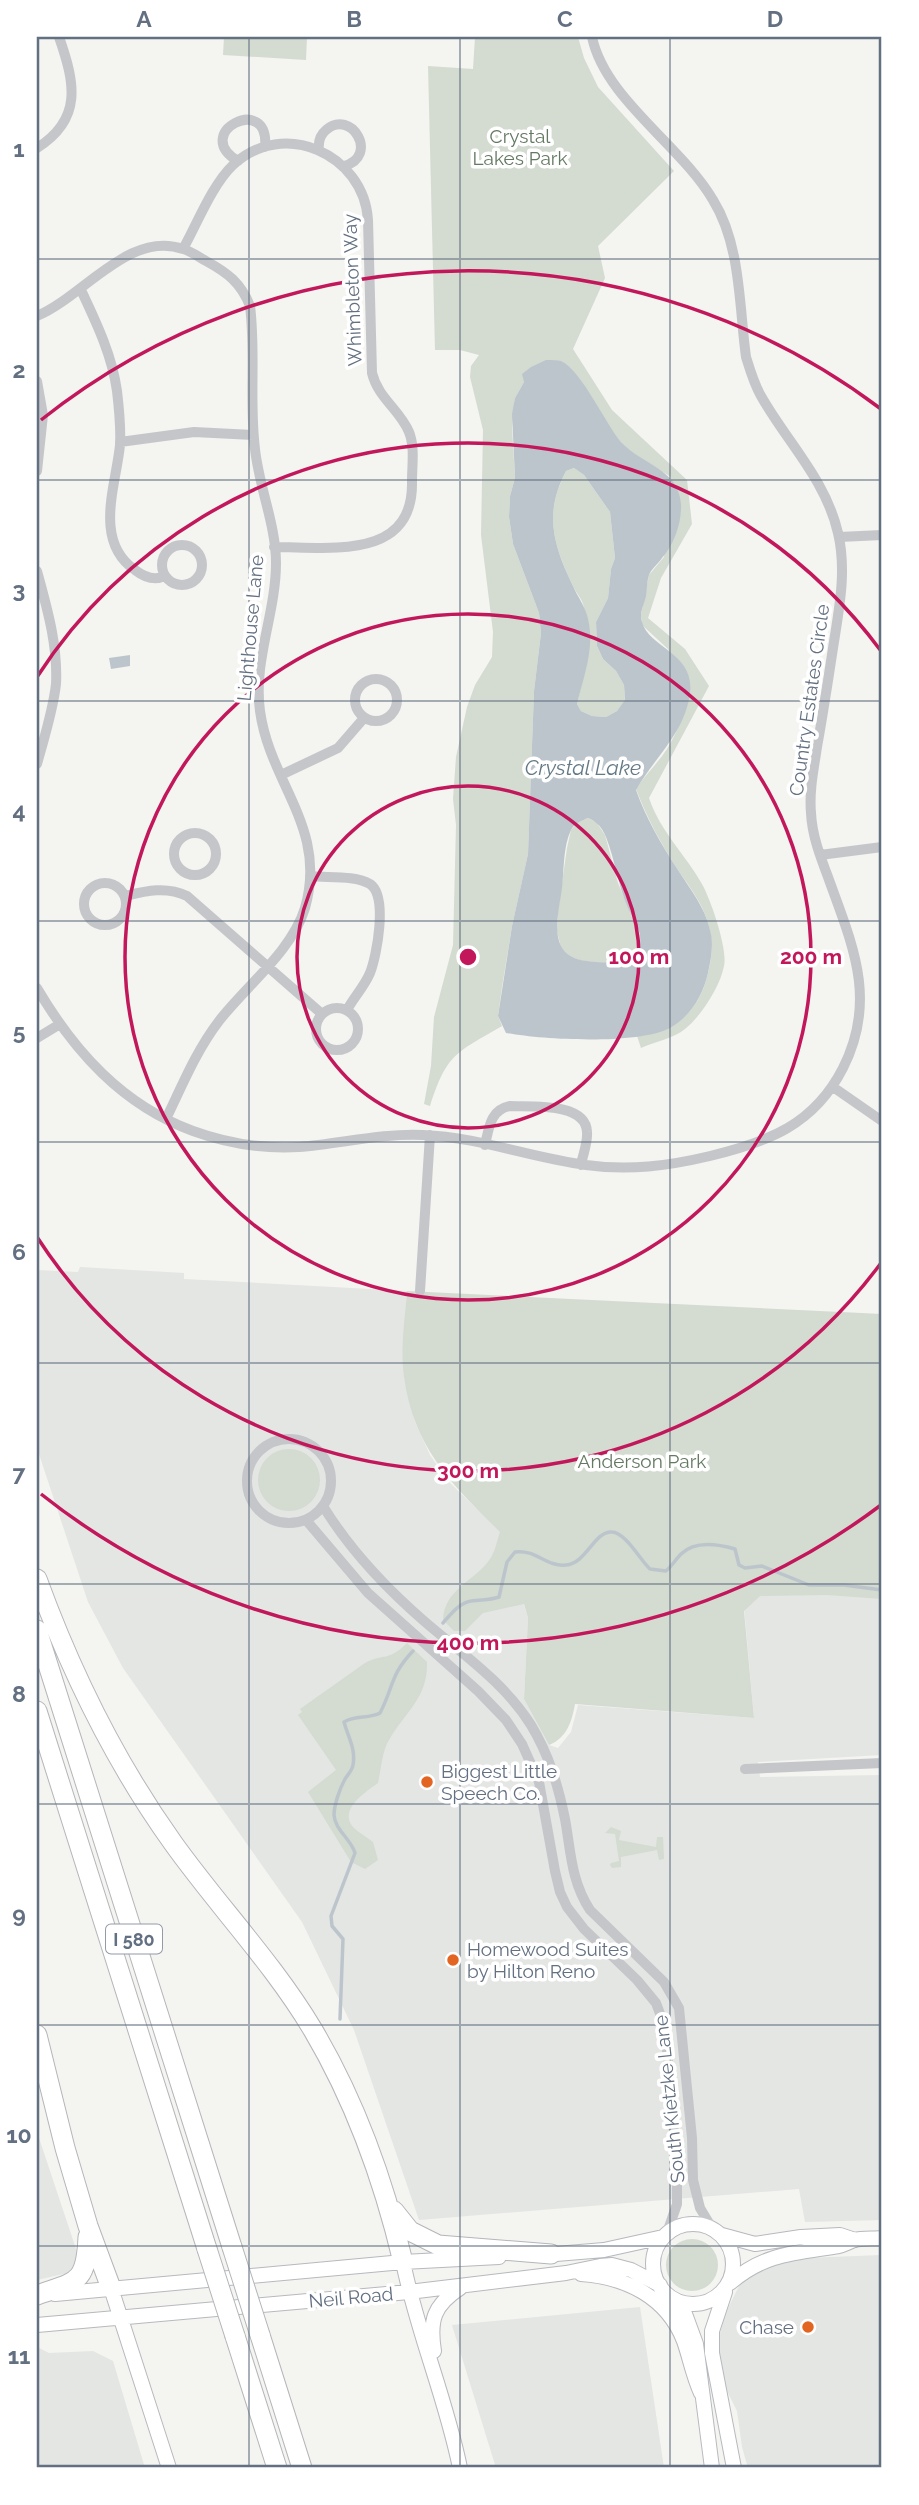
<svg xmlns="http://www.w3.org/2000/svg" width="919" height="2505" viewBox="0 0 919 2505" font-family="Raleway,sans-serif">
	<style>
		.built { fill: #e4e6e4 }
		.green { fill: #d4dbd1 }
		.water { fill: #bdc5cc; fill-rule: evenodd }
		.lines { fill: none; stroke-linecap: round; stroke-linejoin: round }
		.stream { stroke: #bdc5cc; stroke-width: 3.5 }
		.secondary-casing { stroke: #b6b9be; stroke-width: 16 }
		.highway-casing { stroke: #b4b6ba; stroke-width: 21 }
		.street { stroke: #c4c6ca; stroke-width: 10 }
		.secondary { stroke: #fff; stroke-width: 14 }
		.highway { stroke: #fff; stroke-width: 19 }
		.highway-bridge-casing { stroke: #b4b6ba; stroke-width: 21; stroke-linecap: butt }
		.highway-bridge { stroke: #fff; stroke-width: 19 }
		.grid { fill: none; stroke: #637081; stroke-width: 2; stroke-opacity: 0.55 }
		.ring { fill: none; stroke: #c2185b; stroke-width: 3.5 }
		.poi-dot { fill: #e26622; stroke: #fff; stroke-width: 2.5 }
		.labels { text-anchor: middle; dominant-baseline: central; stroke-width: 7; stroke-linejoin: round; paint-order: stroke }
		.shield { fill: #fff; stroke: #929ba7; stroke-width: 2 }
		.shield-label { font-size: 18px; font-weight: bold; fill: #637081 }
		.park-label { font-size: 19px; fill: #647962; stroke: #fff }
		.street-label { font-size: 19px; fill: #637081; stroke: #fff }
		.poi-label { font-size: 19px; fill: #637081; stroke: #fff; text-anchor: start }
		.water-label { font-size: 21px; font-style: italic; fill: #637985; stroke: #fff }
		.centre { fill: #c2185b; stroke: #fff; stroke-width: 3.5 }
		.ring-label { font-size: 21px; text-anchor: middle; font-weight: bold; fill: #c2185b; stroke: #fff; stroke-width: 7; stroke-linejoin: round; paint-order: stroke }
		.neatline { fill: none; stroke: #637081; stroke-width: 2.5 }
		.grid-label { font-size: 23px; text-anchor: middle; font-weight: bold; fill: #637081 }
	</style>
	<rect width="100%" height="100%" fill="#f4f4f0"/>
	<!-- built -->
	<path class="built" d="M80 1267 184 1273V1279L407 1291 403 1350 404 1377 415 1422 430 1455 449 1482 501 1532 528 1618 524 1699 549 1745 558 1748 571 1732 578 1705 754 1718 742 1584 882 1593V1755L758 1762 760 1777 882 1775V2220L805 2222 799 2189 419 2220 354 2030 302 1922 123 1668 88 1602 37 1448V1270L78 1272Z
		M37 2132 78 2255 75 2265 68 2273 37 2280Z
		M882 2255V2468H748L742 2447 737 2411 724 2385 717 2345 725 2314 742 2280 779 2259Z
		M640 2307 664 2468H496L452 2325Z
		M37 2347 49 2353 93 2351 113 2361 145 2468H37Z"/>
	<!-- green -->
	<path class="green" d="M224 37H307L306 60 223 55Z
		M475 37H578L584 58 598 87 674 171 598 246 605 278 573 349 612 410 687 480 692 524 661 578 648 618 685 649 709 686 649 798C660 831 685 854 702 884 711 900 728 950 724 966 720 987 701 1016 685 1029 674 1038 654 1042 641 1048L637 1036C670 1029 693 1019 705 984 710 968 714 949 710 931 706 908 691 889 678 870 661 844 647 818 636 789 645 775 658 763 667 749 678 731 686 710 690 690L668 649 642 625 641 615 649 575 664 557 671 477 628 450 613 433 589 393 524 382 515 398 512 427 515 478 510 496 509 517 513 544 539 613 541 633 534 691 528 854 512 926 502 987 498 1016 502 1026C456 1053 447 1053 430 1106L424 1104 431 1066 434 1017 453 945 456 825 453 799 456 757 467 707 475 685 492 657 493 632 481 535 483 430 470 377 471 366 479 355 460 350H435L428 66 473 69Z
		M574 468 584 475 610 512 615 558 611 569 608 598 596 622 597 646 603 659 616 671 624 685 625 701 617 711 606 717 592 716 581 711 577 704C585 671 591 642 584 608 583 599 575 592 572 584 553 543 544 514 566 471Z
		M588 818 597 823 605 835 618 883 641 938 639 951 630 959 606 963 583 961 569 957 561 948 557 931 558 911 567 848 571 830 578 822Z
		M407 1291 882 1314V1599L827 1595 760 1596 744 1611 754 1718 575 1704C572 1721 567 1738 549 1745L524 1699 528 1618 524 1604 483 1613 465 1631H454L443 1620C444 1589 475 1581 490 1559 495 1552 497 1541 500 1532 452 1484 414 1449 404 1377 400 1349 405 1319 407 1291Z
		M258 1480a31 31 0 1 1 62 0a31 31 0 1 1-62 0Z
		M407 1643 427 1662C428 1698 406 1711 389 1740 382 1751 381 1770 378 1783 365 1792 337 1811 354 1828 359 1833 367 1837 373 1842L378 1860 365 1869 351 1862 308 1792 336 1770 298 1715 302 1712 300 1709 365 1663C384 1653 388 1662 407 1643Z
		M611 1827 621 1831 619 1840 656 1847 657 1837H663L664 1859 659 1860 657 1850 621 1857V1867L612 1868 610 1865 611 1863 619 1861 615 1834 605 1833Z
		M666 2265a26 26 0 1 1 52 0a26 26 0 1 1-52 0Z"/>
	<!-- water -->
	<path class="water" d="M546 360C550 360 558 360 561 361 582 371 605 423 621 442 642 465 678 468 681 504 682 522 674 545 662 558 658 564 652 568 649 575 647 581 647 589 646 596 644 605 639 613 642 622 649 648 695 653 690 693 685 733 654 758 636 790 646 818 661 844 678 870 690 889 705 907 710 930 714 944 711 959 708 973 703 995 691 1016 670 1028 637 1045 543 1040 506 1033L498 1016 512 926 528 854 534 691 541 633 539 613 513 544 509 517 510 496 515 478 512 414 515 398 524 382 522 374 531 367ZM574 468 584 475 610 512 615 558 611 569 608 598 596 622 597 646 603 659 616 671 624 685 625 700 617 711 606 717 592 716 581 711 577 704C583 679 594 650 589 624 587 608 578 598 572 584 553 544 544 513 566 471ZM588 818C597 822 602 827 606 837 615 860 618 885 628 908 634 921 644 933 639 948 636 960 624 960 613 962 604 963 595 962 587 961 546 957 558 917 562 888 564 871 563 846 571 830 575 823 581 821 588 818Z
		M130 655V666L111 669 109 658Z"/>
	<g class="lines">
		<!-- stream -->
		<path class="stream" d="M443 1623C451 1614 459 1603 471 1601 481 1599 488 1601 499 1597L507 1562 515 1552C536 1549 546 1567 566 1565 587 1563 594 1531 612 1532 625 1532 641 1561 650 1569L666 1571C672 1566 676 1559 681 1554 695 1540 718 1544 735 1549L739 1565 745 1568 762 1566 809 1585H844L882 1590
			M340 2019 343 1939 332 1926 331 1916 355 1853C351 1839 335 1830 334 1815 334 1805 340 1788 345 1779 348 1774 352 1771 353 1765 356 1749 348 1737 344 1722 355 1715 369 1719 380 1713 394 1686 390 1675 413 1651"/>
		<defs>
			<path id="secondary" d="M653 2264a40 40 0 1 1 80 0a40 40 0 1 1-80 0Z
				M722 2235 755 2244 801 2237 840 2235 855 2240
				M544 2255 604 2250 663 2237
				M403 2262C417 2332 446 2398 460 2468
				M581 2274C626 2277 667 2297 684 2341 690 2358 693 2376 701 2393
				M730 2283C765 2253 795 2253 839 2246 844 2245 849 2242 854 2240 863 2238 874 2239 882 2238
				M111 2288 169 2468
				M725 2292 712 2331V2353L734 2468
				M55 2294 403 2262 499 2257
				M674 2300 685 2314 696 2344 712 2468
				M37 2325 409 2292 566 2273 600 2266 612 2265 631 2270 660 2285
				M434 2351C429 2320 434 2305 460 2288"/>
			<path id="highway" d="M37 1579C71 1672 115 1762 173 1843 218 1906 273 1963 313 2030 355 2101 384 2182 403 2262
				M37 1630 232 2247
				M37 1711 207 2249
				M37 2035 65 2148 88 2226 111 2288
				M394 2211 410 2231 438 2245 551 2254
				M37 2295C77 2281 86 2284 88 2237
				M260 2335 302 2468
				M235 2336 277 2468"/>
		</defs>
		<!-- secondary casing -->
		<use href="#secondary" class="secondary-casing"/>
		<!-- highway casing -->
		<use href="#highway" class="highway-casing"/>
		<!-- street -->
		<path class="street" d="M37 148C83 119 75 83 59 37
			M319 150C318 142 320 135 326 130 351 108 380 156 344 166
			M238 161C190 133 270 92 265 147
			M183 249C197 224 212 185 233 165 283 118 364 154 368 220L372 373C378 398 400 410 409 432 415 447 412 465 412 481 414 561 330 547 274 547
			M81 290C96 322 112 355 117 391 119 408 121 428 120 445 116 486 93 541 135 570 144 577 154 581 165 576
			M37 316C83 297 129 230 183 249 191 251 199 257 206 261 228 273 241 283 250 306 256 353 249 401 255 449 259 487 276 525 276 563 276 613 253 661 260 711 270 784 328 828 305 908 292 951 246 986 219 1021 196 1051 182 1086 166 1119
			M37 381 43 415 37 471
			M120 442 194 432 253 435
			M839 537 882 535
			M162 565a20 20 0 1 1 40 0a20 20 0 1 1-40 0Z
			M37 571C47 608 58 645 56 684 53 711 44 738 37 764
			M355 700a21 21 0 1 1 42 0a21 21 0 1 1-42 0Z
			M281 775 338 748 364 718
			M174 854a21 21 0 1 1 42 0a21 21 0 1 1-42 0Z
			M820 855 882 847
			M310 876C328 878 355 875 370 884 388 896 377 955 370 973 364 987 354 997 347 1010
			M84 904a21 21 0 1 1 42 0a21 21 0 1 1-42 0Z
			M125 896C146 891 166 886 187 896L322 1014
			M37 988C74 1051 122 1105 193 1131 226 1143 264 1149 299 1147 340 1144 381 1133 423 1135 478 1137 532 1158 586 1165 629 1171 668 1166 710 1156 768 1142 814 1125 843 1068 878 999 852 944 828 877 820 856 812 835 811 813 809 790 814 768 817 747 823 714 828 681 833 648 839 609 847 571 838 533 826 480 787 442 761 396 754 384 750 370 746 357 739 306 741 245 713 200 681 145 605 99 592 37
			M316 1029a21 21 0 1 1 42 0a21 21 0 1 1-42 0Z
			M37 1038 60 1024
			M833 1087 882 1121
			M485 1145C489 1128 490 1110 510 1106 531 1107 586 1102 587 1132 588 1142 583 1154 581 1165
			M420 1291 430 1135
			M247 1481a42 42 0 1 1 84 0a42 42 0 1 1-84 0Z
			M323 1506C350 1550 386 1588 424 1621 461 1653 505 1683 531 1725 549 1755 558 1785 565 1819 571 1852 571 1881 590 1910L664 1982 679 2008 692 2138 693 2180 700 2208 712 2228
			M306 1520 368 1593 478 1691 506 1720 522 1744 539 1782 555 1871 560 1892 567 1907 584 1929 637 1980 656 2003 665 2027 677 2167V2204L667 2233
			M745 1769 882 1763"/>
		<!-- secondary -->
		<use href="#secondary" class="secondary"/>
		<!-- highway -->
		<use href="#highway" class="highway"/>
		<defs>
			<path id="highway-bridge" d="M232 2247 260 2335
				M207 2249 235 2336"/>
		</defs>
		<!-- highway-bridge casing -->
		<use href="#highway-bridge" class="highway-bridge-casing"/>
		<!-- highway-bridge -->
		<use href="#highway-bridge" class="highway-bridge"/>
	</g>
	<!-- grid -->
	<path class="grid" d="M249 37V2468M460 37V2468M670 37V2468M37 259H882M37 480H882M37 701H882M37 921H882M37 1142H882M37 1363H882M37 1584H882M37 1804H882M37 2025H882M37 2246H882"/>
	<!-- distance rings -->
	<g class="ring">
		<circle cx="468" cy="957" r="171"/>
		<circle cx="468" cy="957" r="343"/>
		<path d="M881 1263A514 514 0 0 1 37 1237M37 677A514 514 0 0 1 881 651"/>
		<path d="M881 1505A686 686 0 0 1 41 1494M41 420A686 686 0 0 1 881 409"/>
	</g>
	<!-- markers -->
	<g class="poi-dot">
		<circle cx="427" cy="1782" r="7"/>
		<circle cx="453" cy="1960" r="7"/>
		<circle cx="808" cy="2327" r="7"/>
	</g>
	<g class="labels">
		<!-- shield labels -->
		<rect class="shield" x="106" y="1924.5" width="56" height="29" rx="5"/>
		<g class="shield-label">
			<text x="134" y="1939">I 580</text>
		</g>
		<!-- park labels -->
		<g class="park-label">
			<text x="520" y="136">Crystal<tspan x="520" dy="22">Lakes Park</tspan></text>
			<text x="642" y="1461">Anderson Park</text>
		</g>
		<!-- street labels -->
		<g class="street-label">
			<text transform="translate(352 290) rotate(-92)">Whimbleton Way</text>
			<text transform="translate(250 628) rotate(-85)">Lighthouse Lane</text>
			<text transform="translate(809 700) rotate(-82)">Country Estates Circle</text>
			<text transform="translate(669 2099) rotate(-96)">South Kietzke Lane</text>
			<text transform="translate(351 2297) rotate(-5)">Neil Road</text>
		</g>
		<!-- poi labels -->
		<g class="poi-label">
			<text x="441" y="1771">Biggest Little<tspan x="441" dy="22">Speech Co.</tspan></text>
			<text x="467" y="1949">Homewood Suites<tspan x="467" dy="22">by Hilton Reno</tspan></text>
			<text x="794" y="2327" text-anchor="end">Chase</text>
		</g>
		<!-- water labels -->
		<g class="water-label">
			<text x="583" y="767">Crystal Lake</text>
		</g>
	</g>
	<circle cx="468" cy="957" r="10" class="centre"/>
	<g class="ring-label">
		<text x="639" y="964">100 m</text>
		<text x="811" y="964">200 m</text>
		<text x="468" y="1478">300 m</text>
		<text x="468" y="1650">400 m</text>
	</g>
	<!-- border -->
	<rect width="919" height="2505" fill="none" stroke="#ffffff" stroke-width="77"/>
	<rect x="38" y="38" width="842" height="2428" class="neatline"/>
	<g class="grid-label">
		<text x="144" y="27">A</text>
		<text x="354" y="27">B</text>
		<text x="565" y="27">C</text>
		<text x="775" y="27">D</text>
		<text x="19" y="157">1</text>
		<text x="19" y="378">2</text>
		<text x="19" y="598">3</text>
		<text x="19" y="819">4</text>
		<text x="19" y="1040">5</text>
		<text x="19" y="1260">6</text>
		<text x="19" y="1481">7</text>
		<text x="19" y="1702">8</text>
		<text x="19" y="1923">9</text>
		<text x="19" y="2143">10</text>
		<text x="19" y="2364">11</text>
	</g>
</svg>
